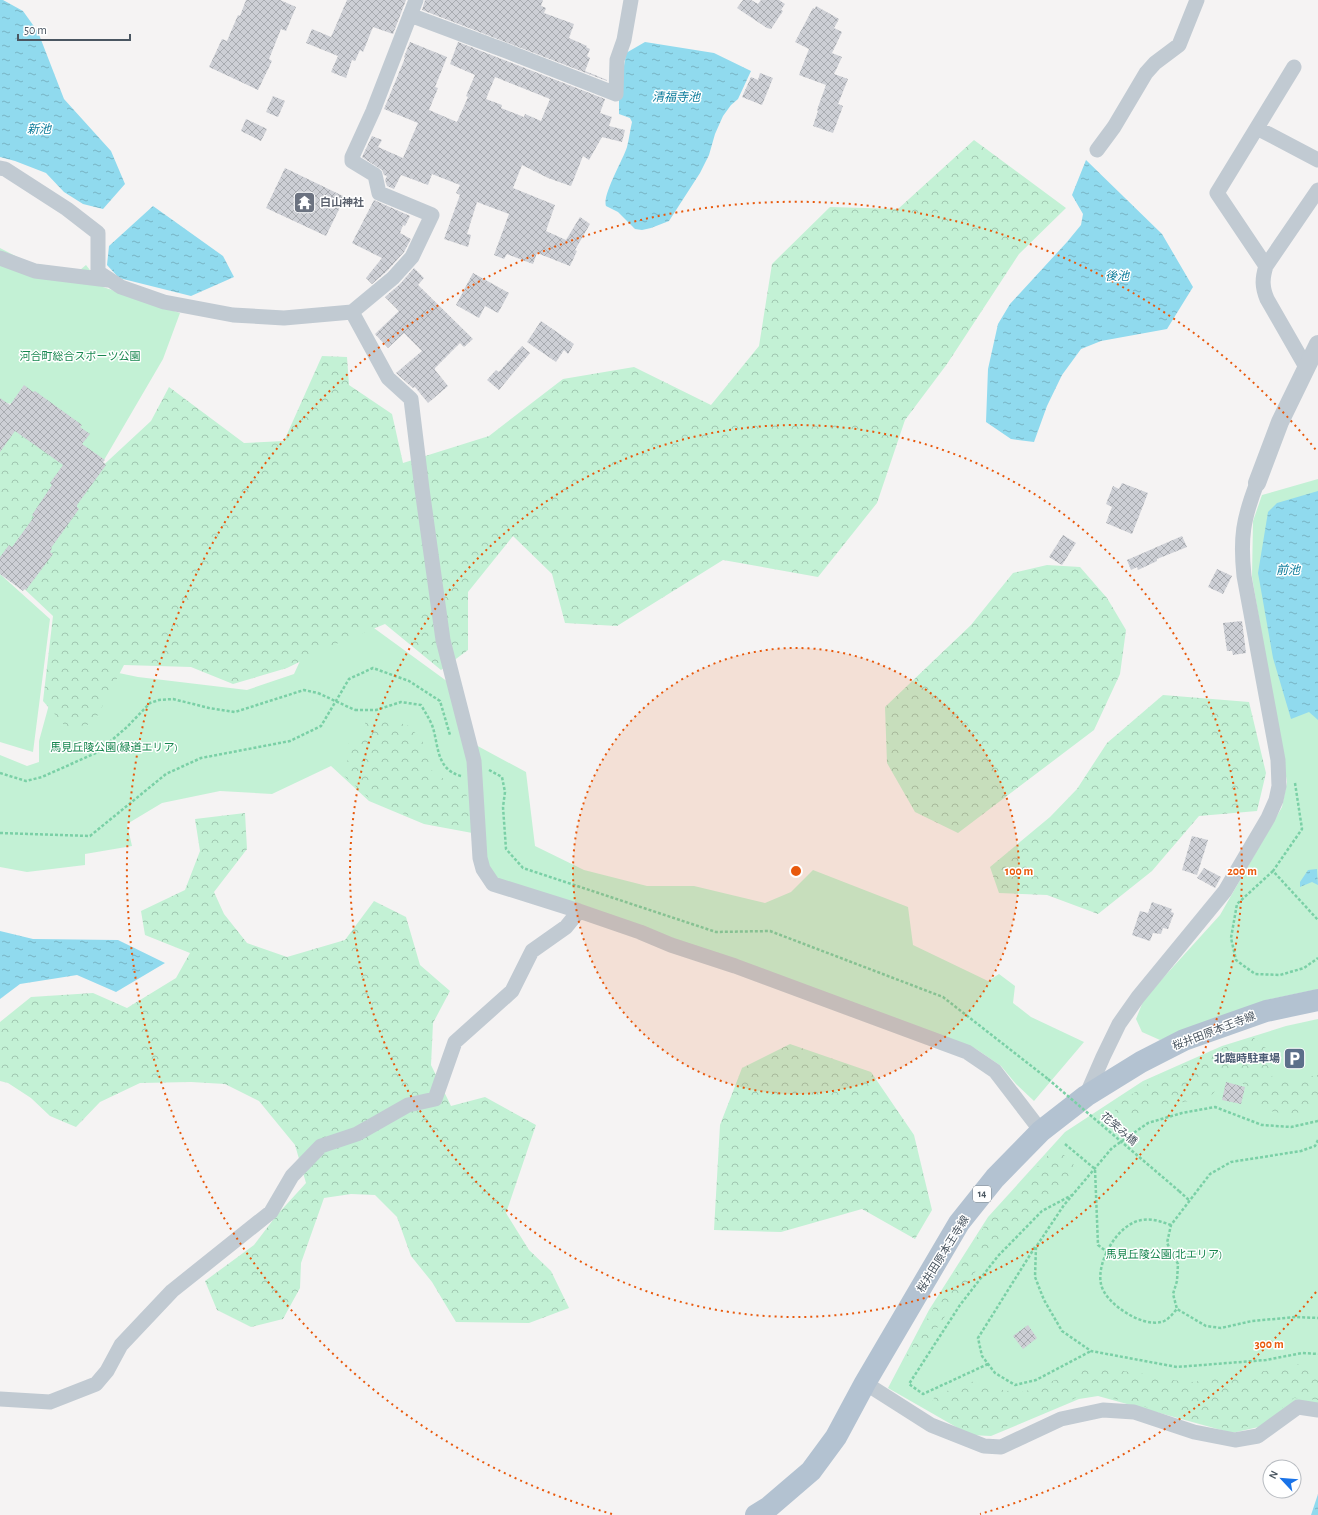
<svg xmlns="http://www.w3.org/2000/svg" width="1318" height="1515" viewBox="0 0 1318 1515" font-family="'Alegreya Sans','Noto Sans JP',sans-serif">
	<style>
		.green { fill: #c3f1d5 }
		.forest { fill: url(#forest-crowns) }
		.water { fill: url(#water-ripples) }
		.building { fill: url(#building-cross-hatch); fill-rule: evenodd }
		.lines { fill: none; stroke-linecap: round; stroke-linejoin: round }
		.path { stroke: #7ad0a6; stroke-width: 2.5; stroke-dasharray: 3 2; stroke-linecap: butt }
		.minor { stroke: #c1cad2; stroke-width: 15 }
		.tertiary { stroke: #c1cad2; stroke-width: 18 }
		.primary { stroke: #b3c2d1; stroke-width: 22 }
		.path-bridge { stroke: #7ad0a6; stroke-width: 2.5; stroke-dasharray: 3 2; stroke-linecap: butt }
		.ring { fill: none; stroke: #e8590c; stroke-width: 2; stroke-dasharray: 2 4 }
		.labels { text-anchor: middle; dominant-baseline: central; stroke-width: 3; stroke-linejoin: round; paint-order: stroke }
		.shield { fill: #fff; stroke: #808990; stroke-width: 1 }
		.shield-label { font-size: 10px; font-weight: bold; fill: #4a5661 }
		.worship-label { font-size: 11px; font-weight: bold; fill: #5b616d; stroke: #fff; text-anchor: start }
		.park-label { font-size: 11px; fill: #17864f; stroke: #fff }
		.street-label { font-size: 11px; fill: #4a5661; stroke: #fff }
		.service-label { font-size: 11px; font-weight: bold; fill: #4e5e75; stroke: #fff; text-anchor: end }
		.water-label { font-size: 12px; font-style: italic; fill: #0c7c9b; stroke: #fff }
		.centre { fill: #e8590c; stroke: #fff; stroke-width: 2 }
		.ring-label { font-size: 12px; text-anchor: middle; font-weight: bold; fill: #e8590c; stroke: #fff; stroke-width: 3; stroke-linejoin: round; paint-order: stroke }
	</style>
	<defs>
		<pattern id="forest-crowns" width="20" height="18" patternUnits="userSpaceOnUse"><rect width="20" height="18" fill="#c3f1d5"/><path d="M2 6a3 3 0 1 1 6 0M12 15a3 3 0 1 1 6 0" fill="none" stroke="#a0c6b0"/></pattern>
		<pattern id="water-ripples" width="26" height="14" patternUnits="userSpaceOnUse"><rect width="26" height="14" fill="#90daee"/><path d="M2 4q2-2 4 0t4 0M15 11q2-2 4 0t4 0" fill="none" stroke="#78b4c4"/></pattern>
		<pattern id="building-cross-hatch" width="8" height="8" patternUnits="userSpaceOnUse"><rect width="8" height="8" fill="#cdcfd5"/><path d="M0 0l8 8M0 8l8-8" fill="none" stroke="#a8abb0"/></pattern>
	</defs>
	<rect width="100%" height="100%" fill="#f5f3f3"/>
	<!-- green -->
	<path class="green" d="M0 248 29 263 80 270 86 265 103 287 180 313 163 359 104 460 26 405 3 403 0 407Z
		M1318 479V989L1266 1000 1160 1040 1142 1032 1136 1019 1144 999 1220 915 1282 807 1287 782 1252 577 1253 521 1262 495Z
		M0 574 50 619 33 752 0 742Z
		M330 596 448 682 461 737 526 772 535 846 584 870 647 886H694L765 903 791 892 813 870 908 907 913 945 988 981 999 974 1015 986 1013 1003 1031 1017 1084 1042 1034 1101 1016 1084 1001 1066 976 1049 496 881 487 868 483 835 424 824 369 801 331 766 272 794 220 791 162 803 127 824 132 846 85 854V865L27 872 0 867V755L27 766 39 762V741L61 661 138 677 247 690 294 674Z
		M1318 1019V1404L1263 1426 1232 1433 1098 1396 1079 1399 991 1436 970 1435 888 1388 929 1310 988 1217 1065 1132 1143 1081 1222 1046 1286 1026Z"/>
	<!-- forest -->
	<path class="forest" d="M974 140 1066 208 1019 254 947 364 905 420 877 503 818 577 723 560 617 626 565 623 552 574 513 536 468 592V650L441 670 385 624 336 644 287 668 233 684 191 667 124 665 93 724 67 728 43 701 53 616 0 566V425L7 414 96 472 151 421 169 387 244 443 284 441 322 356 347 357 349 385 392 414 403 463 489 436 563 379 634 367 711 405 759 346 772 264 830 207 898 209Z
		M1047 565 1080 567 1107 598 1126 630 1120 674 1094 730 958 833 915 812 887 763 885 707 971 625 1013 573Z
		M1163 695 1249 702 1266 773 1257 811 1199 816 1152 871 1098 914 1047 895 999 893 990 867 1050 817 1077 789 1107 743Z
		M380 716 409 726 422 740 433 773 461 788 467 796 471 830 425 823 370 799 342 774 351 752 348 744C359 739 362 732 366 721Z
		M245 813 247 849 214 892 224 914 247 943 287 957 345 940 374 901 406 917 420 965 450 991 433 1023 431 1065 451 1106 485 1097 536 1125 506 1213 529 1250 551 1271 569 1308 529 1323 456 1322 432 1282 411 1256 397 1217 375 1195 351 1194 324 1198 301 1263 300 1288 283 1319 251 1327 217 1310 205 1281 254 1245 276 1216 306 1183 295 1145 259 1101 225 1084 191 1082 140 1083 100 1102 76 1127 50 1116 31 1098 8 1083 0 1081V1022L31 997 93 993 127 1008 176 978 190 953 145 935 141 911 185 890 200 851 195 819Z
		M1254 1038 1266 1048 1273 1080 1276 1082 1318 1075V1106L1304 1112 1285 1114 1261 1109 1253 1101 1250 1089 1239 1081 1223 1080 1217 1089 1208 1099C1189 1100 1172 1104 1153 1109 1143 1112 1136 1113 1127 1118L1114 1112 1120 1102 1158 1077 1225 1047Z
		M790 1044 871 1072 914 1135 932 1210 915 1239 862 1209 781 1232 714 1230 720 1125 742 1068Z
		M1052 1151 1061 1152 1075 1166 1066 1182 1033 1211 1018 1221 982 1262 916 1359H905L933 1309 990 1217Z
		M1300 1364 1318 1366V1400L1294 1398C1271 1417 1263 1425 1232 1430L1097 1394 1078 1397 991 1433H970L930 1406 935 1396 971 1381 982 1387 992 1390 998 1389 1018 1393 1033 1389 1084 1368 1094 1367 1145 1374 1162 1379 1192 1382 1249 1374Z"/>
	<!-- water -->
	<path class="water" d="M0 0H3L23 11 38 32 64 99 111 151 125 184 103 209 83 204 64 192 46 173 15 161 0 157Z
		M645 42 714 53 751 71 738 99 731 105 723 116 715 134 709 155 700 173 669 221 651 228 642 230 635 229 618 212 606 206C602 195 623 160 627 147 629 139 630 131 632 122L630 118 619 114V98L626 53Z
		M1086 160 1162 234 1193 287 1167 329 1101 341 1081 349 1062 375 1047 406 1034 442 1011 439 986 422 988 369 998 324 1010 304 1067 242 1081 225 1083 214 1072 195Z
		M153 206 223 256 234 277 191 296 119 278 107 265 109 246Z
		M1318 491V720L1309 712 1291 719 1273 658 1258 573 1268 512 1277 503Z
		M1317 869 1318 885 1312 882 1300 887V882L1308 870Z
		M0 931 33 939 118 940 165 963 116 992 77 975 20 984 0 999Z
		M1318 1494V1515H1311Z"/>
	<!-- building -->
	<path class="building" d="M246 0H280L296 7 286 31 281 29 269 59 272 61 258 90 209 67 222 39 227 41 238 15 240 16Z
		M347 0H406L393 34 373 27 363 52 360 50 355 61 352 60 346 78 331 72 338 56 306 43 312 29 331 37Z
		M425 0H543L541 6 546 8 544 13 574 24 569 38 587 46 586 47 590 49 587 56 590 58 585 71 607 80V81L422 10Z
		M743 0H751L758 4 761 0H779L785 4 781 10 783 11 771 29 767 28 737 8Z
		M816 6 839 19 834 28 842 32 832 53 842 57 834 74 848 79 838 104 843 106 833 133 813 126 818 111 817 110 826 85 799 75 809 49 795 42 813 8 815 9Z
		M410 42 447 57 435 87 438 88 429 110 457 122 468 97 466 96 475 75 450 64 458 42 605 99 600 113 612 117 609 126 625 130 622 142 602 137 589 160 583 156 571 186 548 178 522 165 513 188 555 205 546 231 566 240 580 217 590 224 575 250 577 251 570 266 537 253 533 264 507 254 504 259 494 255 509 214 477 202 467 234 471 235 468 247 444 239 460 195 456 193 460 185 432 174 428 185 401 175 394 189 387 186 385 180 387 176 384 175 382 170 362 157 372 136 382 140 378 147 403 158 418 123 384 109 405 58 404 57ZM495 77 550 99 541 121 525 114 524 117 501 108 502 105 486 99Z
		M760 73 773 78 762 105 742 97 751 77 758 80Z
		M273 96 285 101 278 117 266 112Z
		M246 119 267 129 261 141 241 131Z
		M285 168 345 197 326 236 266 208Z
		M374 200 410 216 405 226 403 225 400 233 411 239 404 252 387 271 372 284 366 278 382 258 352 243Z
		M414 268 424 278 418 285 473 339 464 347 460 343 435 368V370L448 386 428 403 415 387 413 388 396 373 422 351 404 333 388 348 375 334 399 311 385 297 400 284Z
		M473 273 509 293 498 313 485 306 479 318 456 305Z
		M541 321 574 344 568 354 564 350 556 362 527 342Z
		M522 346 530 353 499 390 487 380 496 370 499 372Z
		M24 385 33 392 35 391 82 425 80 427 90 434 82 444 105 460 103 462 106 465 77 505V507L79 509 51 548 52 549 50 552 53 554 26 590 25 589 23 591 0 574V557L9 545 12 547 34 517 32 515 52 485 50 483 63 465 15 431 0 452V398L10 405Z
		M1122 483 1148 493 1132 534 1106 523 1112 507 1106 504 1113 486 1119 489Z
		M1063 535 1076 543 1062 565 1049 557Z
		M1182 536 1187 547 1157 559V561L1138 570 1137 567 1131 570 1127 560Z
		M1217 569 1232 576 1223 594 1208 587Z
		M1242 621 1246 653 1233 655 1232 651H1227L1223 623Z
		M1192 836 1208 840 1197 875 1182 870Z
		M1204 868 1221 877 1215 888 1197 878Z
		M1152 902 1172 909 1171 912 1174 913 1168 929 1163 928 1161 934 1153 933 1150 941 1132 935 1140 911 1148 913Z
		M1226 1082 1245 1087 1241 1104 1222 1100Z
		M1028 1325 1037 1338 1023 1349 1013 1336Z"/>
	<g class="lines">
		<!-- path -->
		<path class="path" d="M355 710H376L401 702 421 705C425 712 429 718 432 725 439 744 435 769 461 776
			M489 770 502 777 505 792 503 807 506 849 523 868 716 932 770 931 943 997 1048 1079
			M0 773 26 781 42 777 98 752 127 727 150 703 159 700 173 699 209 708 235 712 304 690 318 693
			M1295 783 1302 829 1273 871 1318 920
			M0 833 90 836 166 774 201 758 290 741 321 726 349 679 373 668 409 681 440 701 450 735
			M1273 871 1237 904 1231 938 1236 960 1255 974 1280 975 1304 968 1318 958
			M1318 1121 1291 1127 1262 1125 1215 1107 1182 1113 1148 1123 1112 1148 1064 1205 1036 1247 1035 1277 1044 1300 1062 1331 1091 1351 1177 1367 1266 1360 1302 1353 1318 1354
			M1318 1140 1315 1146 1301 1151 1231 1162 1210 1174 1171 1225 1167 1243 1178 1264 1177 1281 1173 1294 1177 1309 1206 1326 1221 1328 1252 1321 1296 1317 1318 1318
			M1065 1144 1095 1169 1098 1245 1107 1252
			M1179 1191 1190 1201
			M1171 1225C1162 1222 1152 1218 1142 1220 1118 1223 1096 1262 1101 1284 1105 1304 1142 1327 1161 1322 1168 1321 1173 1313 1177 1309
			M1035 1247 978 1338 982 1356 995 1373 1015 1385 1036 1380 1091 1351
			M988 1364 923 1394 909 1384 960 1305 998 1256 1042 1211 1072 1195"/>
		<!-- minor -->
		<path class="minor" d="M410 15 509 52 616 94 617 60 624 40 631 0
			M1257 128 1318 160
			M1097 150 1114 127 1146 73 1155 63 1179 45 1197 0
			M0 168 5 169 67 209 98 233V272L121 287 164 302 233 315 284 318 352 312 393 278 412 257 432 215 379 193 375 175 352 161V157L373 111 416 0
			M0 258 35 271 108 280
			M1266 266 1217 193 1294 67
			M352 312 388 378 411 399 422 489 443 640 474 761 480 858 483 869 493 884 579 911 640 932 671 945 735 966 967 1052 995 1071 1041 1131
			M1306 367 1267 299C1262 287 1262 279 1266 266L1318 190
			M1086 1096 1103 1057 1119 1024 1138 997 1225 891 1268 818 1276 800 1279 786 1278 760 1244 576C1240 538 1243 519 1257 483
			M865 1383 931 1425 984 1446 1001 1447 1061 1419 1103 1410 1134 1412 1194 1432 1235 1440 1258 1436 1298 1407 1318 1410
			M0 1399 50 1402 96 1384 107 1371 121 1345 172 1291 271 1212 292 1176 321 1146 357 1134 408 1105 435 1099 455 1042 512 991 532 951 566 927 579 911"/>
		<!-- tertiary -->
		<path class="tertiary" d="M1257 483 1280 422 1318 344"/>
		<!-- primary -->
		<path class="primary" d="M756 1515 769 1507 811 1471 836 1437 865 1383 959 1223 995 1178 1041 1131 1086 1096 1141 1062 1184 1040 1266 1011 1318 1000"/>
		<!-- path-bridge -->
		<path class="path-bridge" d="M318 693 355 710
			M1048 1079 1179 1191"/>
	</g>
	<!-- distance rings -->
	<circle cx="796" cy="871" r="223" fill="#e8590c" fill-opacity=".12"/>
	<g class="ring">
		<circle cx="796" cy="871" r="223"/>
		<circle cx="796" cy="871" r="446"/>
		<path d="M1316 1292A669 669 0 0 1 980 1514M612 1514A669 669 0 1 1 1316 450"/>
	</g>
	<!-- icons -->
	<defs>
		<symbol id="temple-square" viewBox="-11 -11 22 22"><rect x="-9" y="-9" width="18" height="18" rx="4" fill="#6b7280" stroke="#fff"/><path d="M0-6L5-2H3V0L6.5 2.5H4V6H1.5V3h-3V6H-4V2.5H-6.5L-3 0V-2H-5Z" fill="#fff"/></symbol>
		<symbol id="parking-square" viewBox="-11 -11 22 22"><rect x="-9" y="-9" width="18" height="18" rx="4" fill="#5c6f8a" stroke="#fff"/><path d="M-3.5-5.5H1a3.5 3.5 0 0 1 0 7H-1V5.5H-3.5ZM-1-3.4V-.6H.8a1.4 1.4 0 0 0 0-2.8Z" fill="#fff"/></symbol>
	</defs>
	<g fill-rule="evenodd">
		<use href="#temple-square" x="292" y="190" width="25" height="25"/>
		<use href="#parking-square" x="1282" y="1046" width="25" height="25"/>
	</g>
	<g class="labels">
		<!-- shield labels -->
		<rect class="shield" x="973" y="1186" width="18" height="16" rx="3"/>
		<g class="shield-label">
			<text x="982" y="1194">14</text>
		</g>
		<!-- worship labels -->
		<g class="worship-label">
			<text x="320" y="202">白山神社</text>
		</g>
		<!-- park labels -->
		<g class="park-label">
			<text x="80" y="356">河合町総合スポーツ公園</text>
			<text x="114" y="747">馬見丘陵公園(緑道エリア)</text>
			<text x="1164" y="1254">馬見丘陵公園(北エリア)</text>
		</g>
		<!-- street labels -->
		<g class="street-label">
			<text transform="translate(1214 1031) rotate(-21)">桜井田原本王寺線</text>
			<text transform="translate(1119 1129) rotate(41)">花笑み橋</text>
			<text transform="translate(943 1254) rotate(-58)">桜井田原本王寺線</text>
		</g>
		<!-- service labels -->
		<g class="service-label">
			<text x="1280" y="1058">北臨時駐車場</text>
		</g>
		<!-- water labels -->
		<g class="water-label">
			<text x="676" y="97">清福寺池</text>
			<text x="39" y="129">新池</text>
			<text x="1117" y="276">後池</text>
			<text x="1288" y="570">前池</text>
		</g>
	</g>
	<circle cx="796" cy="871" r="6" class="centre"/>
	<g class="ring-label">
		<text x="1019" y="875">100 m</text>
		<text x="1242" y="875">200 m</text>
		<text x="1269" y="1348">300 m</text>
	</g>
	<!-- north arrow -->
	<g transform="translate(1282 1479) rotate(296)"><circle r="19" fill="#ffffff" stroke="#b7bbc0"/>
	<path d="M0-3L7 15L0 10L-7 15Z" fill="#1a73e8"/>
	<text y="-6" font-size="11" font-weight="bold" text-anchor="middle" fill="#4a5661">N</text>
	</g>
	<!-- scale -->
	<path d="M18 34v6h112v-6" fill="none" stroke="#4a5661" stroke-width="2"/>
	<text x="24" y="34" font-size="12" fill="#4a5661" stroke="#ffffff" stroke-width="3" paint-order="stroke">50 m</text>
</svg>
